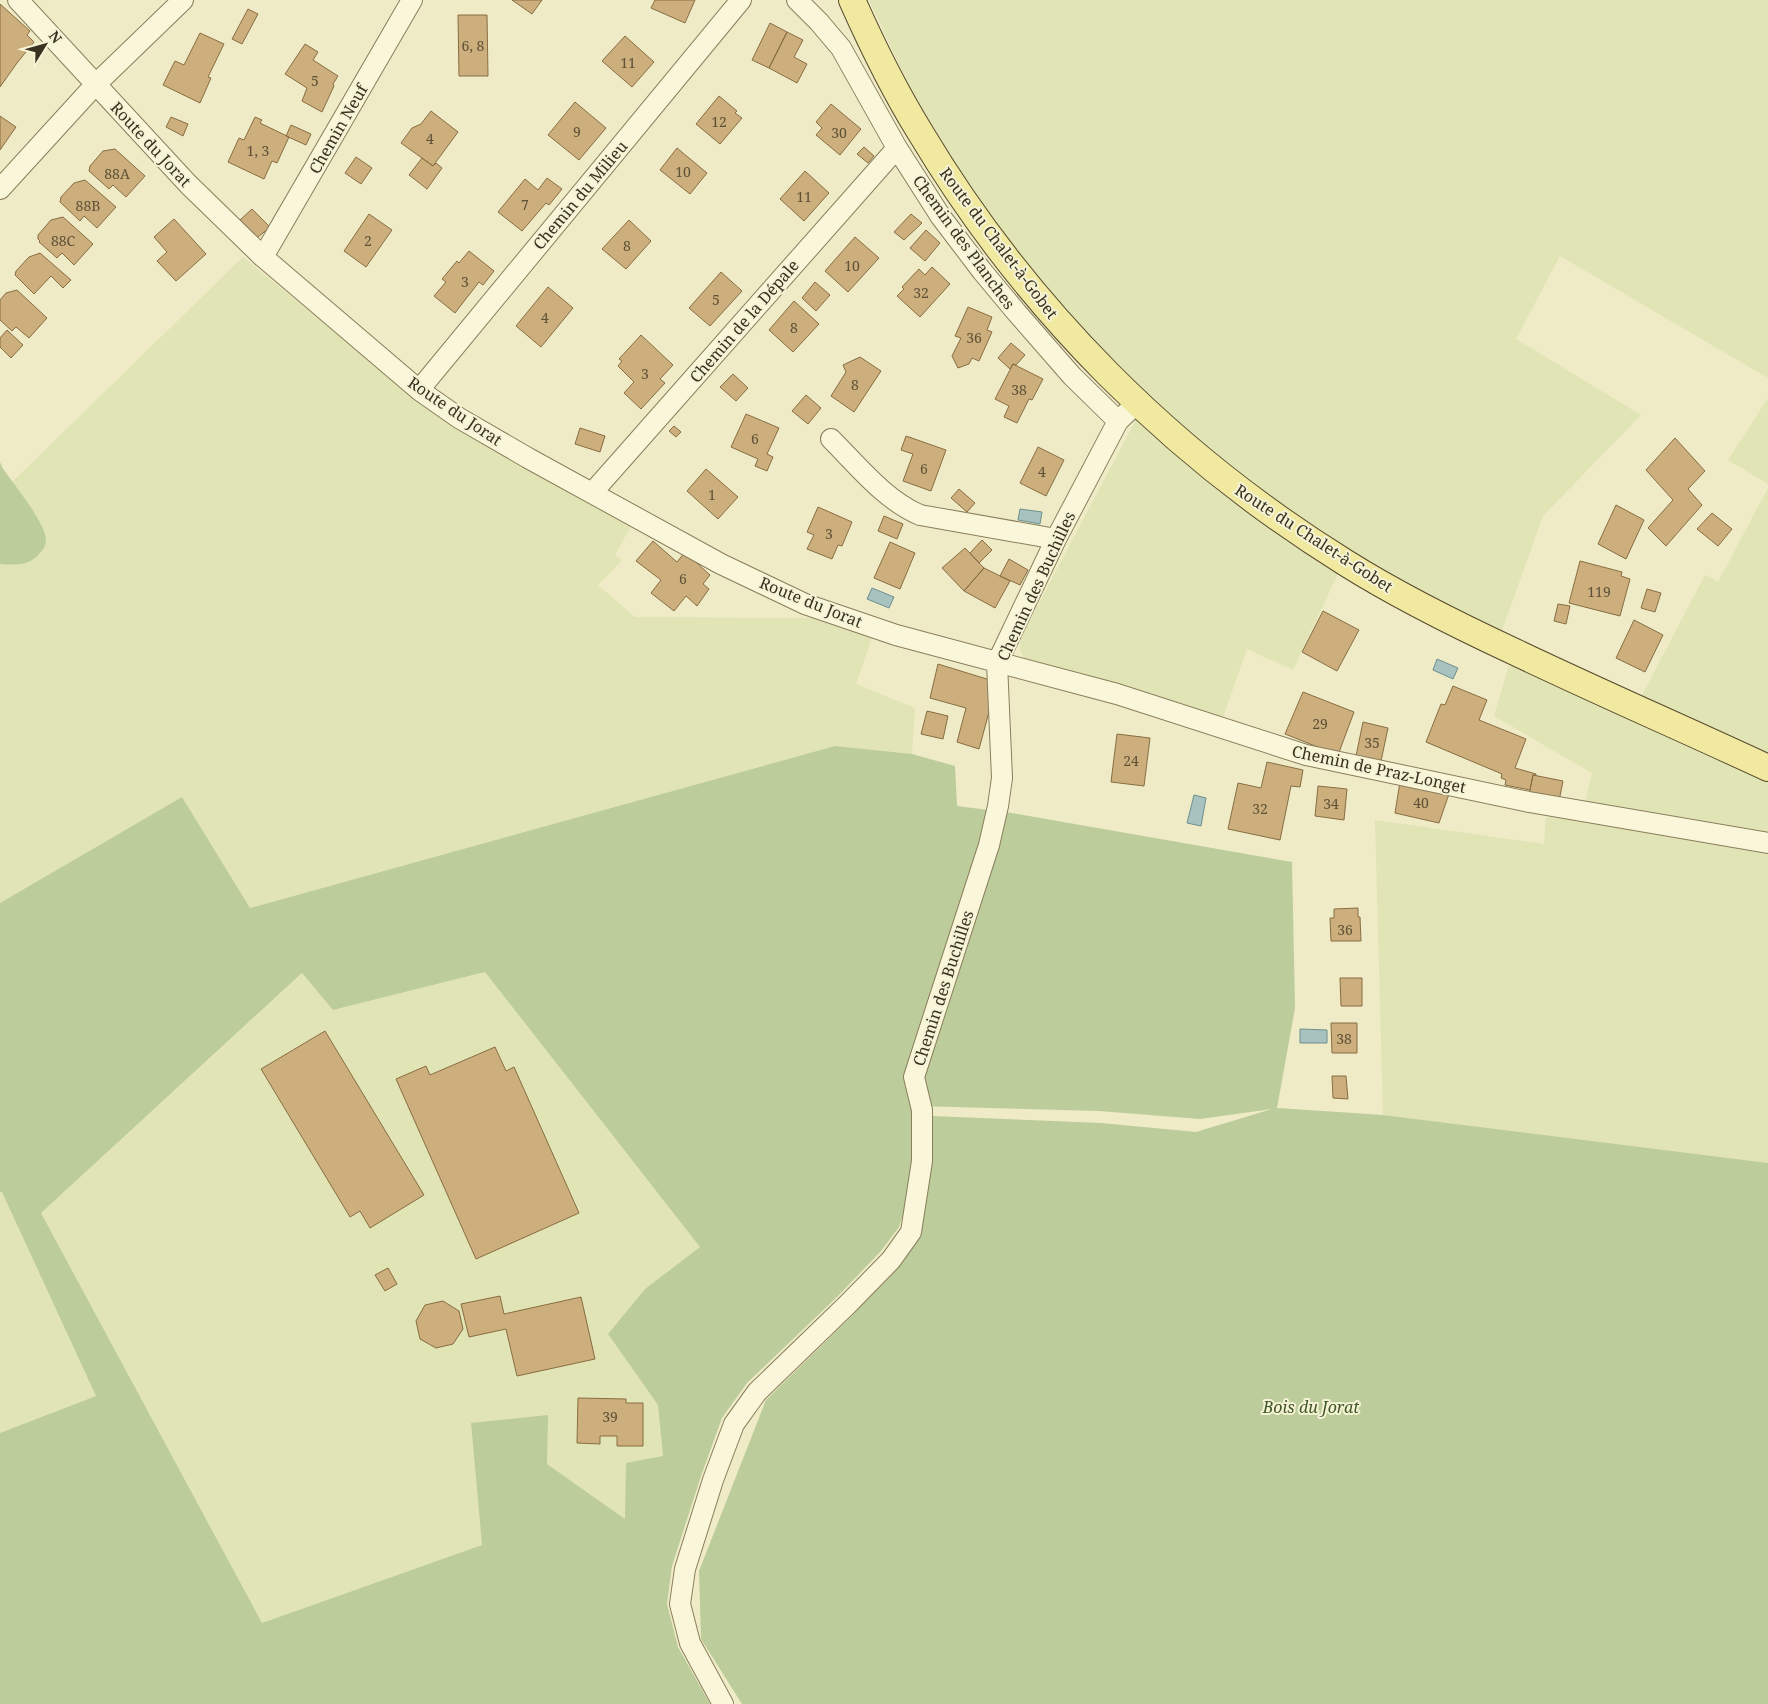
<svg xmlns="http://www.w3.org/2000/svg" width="1768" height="1704" viewBox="0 0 1768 1704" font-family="'Noto Serif',serif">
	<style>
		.farmland { fill: #e1e4b4 }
		.green { fill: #bccc9a; fill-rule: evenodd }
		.water { fill: #a8c2c0; stroke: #6e908f }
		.building { fill: #ccaf7d; stroke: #886d42 }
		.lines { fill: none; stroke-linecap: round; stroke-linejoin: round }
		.minor-casing { stroke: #8a7e5c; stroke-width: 22 }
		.major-casing { stroke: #584b30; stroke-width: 28 }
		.minor { stroke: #f9f6da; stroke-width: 20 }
		.major { stroke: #f0e99f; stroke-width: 26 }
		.labels { text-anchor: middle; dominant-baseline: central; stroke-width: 4; stroke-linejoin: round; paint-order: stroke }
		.number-label { font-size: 14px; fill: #5e5137 }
		.street-label { font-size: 16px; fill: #3a3220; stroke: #f5f3d6 }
		.park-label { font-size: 16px; font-style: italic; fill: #405626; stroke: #f5f3d6 }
	</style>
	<rect width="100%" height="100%" fill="#eeebc6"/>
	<!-- farmland -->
	<path class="farmland" d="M869 0H1768V378L1560 256 1516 339 1641 415 1543 516 1500 636 1348 552 1293 670 1247 649 1223 717 1024 659 1020 649 1021 637 1148 397 1030 273 927 124Z
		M243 257 416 399 633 522 615 555 622 560 598 585 635 617 817 618 872 638 856 684 915 708 912 754 835 746 250 908 182 797 0 903V564L13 565 39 520 12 482Z
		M1768 398V484L1728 460Z
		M1768 488V1163L1383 1115 1375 820 1544 844 1546 817 1581 820 1592 773 1494 716 1509 665 1630 718 1705 575 1718 582Z
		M485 972 700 1247 645 1289 608 1334 658 1405 663 1456 625 1519 547 1464 471 1423 482 1545 262 1623 41 1213 303 973 333 1010Z
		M2 1191 96 1396 0 1433V1192Z"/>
	<!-- green -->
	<path class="green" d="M0 462 2 467C13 484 45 521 46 540 46 546 43 550 39 554 29 566 15 565 0 564Z
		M835 746 912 754 955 766 957 806 1012 813 1292 862 1295 1008 1277 1108 1383 1115 1768 1163V1704H742L701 1639 699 1571 766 1400 853 1315 921 1233 930 1161 932 1116 1101 1123 1196 1132 1272 1109 1200 1119 1099 1111 917 1106 914 1162 906 1205 899 1227 881 1251 838 1296 747 1383 722 1418 701 1476 672 1566 667 1604 678 1647 710 1704H0V1433L96 1396 2 1192H0V903L182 797 250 908ZM485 972 700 1247 645 1289 608 1334 658 1405 663 1456 626 1463 625 1519 547 1464 548 1415 471 1423 482 1545 262 1623 41 1213 302 973 333 1010Z"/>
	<!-- water -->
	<path class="water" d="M1020 509 1042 512 1040 524 1018 520Z
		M872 588 894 597 889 608 867 599Z
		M1437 659 1458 668 1453 679 1433 670Z
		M1194 795 1206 798 1201 826 1187 823Z
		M1300 1029 1327 1030V1043H1300Z"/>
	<!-- building -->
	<path class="building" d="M512 0H542L532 14Z
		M655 0H695L685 23 651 8Z
		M0 4 30 31 27 35 34 42 17 63 0 87Z
		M248 9 258 14 242 44 232 39Z
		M458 15H487L488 76H459Z
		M770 23 787 32 769 68 752 60Z
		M787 32 803 40 794 57 807 64 797 83 769 68Z
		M200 33 224 44 208 77 211 78 200 103 163 85 175 61 184 65Z
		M625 36 654 62 632 87 602 61Z
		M305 44 318 52 313 60 338 76 333 84 334 86 322 112 302 101 307 88 285 74Z
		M719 96 737 111 735 113 742 118 720 144 696 124Z
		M575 102 606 128 579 160 548 135Z
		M831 104 861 129 840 155 816 135 822 128 816 122Z
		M431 111 458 132 433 166 401 143 412 128 421 124Z
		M0 116 16 127 0 150Z
		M171 117 188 124 183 136 166 127Z
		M255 117 262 120 260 123 289 137 277 163 272 161 264 179 228 162 239 138 244 140Z
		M291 125 311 134 306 145 286 136Z
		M864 147 874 156 868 163 857 154Z
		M677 148 707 173 690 194 660 170Z
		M115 149 145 176 126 197 113 185 109 189 89 171 90 166 103 151Z
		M356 157 372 168 361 184 345 173Z
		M422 158 433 166 436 163 442 168 427 189 409 175Z
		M805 171 829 193 804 221 780 199Z
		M547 178 562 189 549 205 546 203 522 231 498 212 525 179 538 190Z
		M85 180 116 207 97 228 84 216 80 221 60 202 61 197 74 183Z
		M252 209 270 227 257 238 240 220Z
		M369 214 392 230 366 267 344 251Z
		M911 214 922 223 904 240 894 232Z
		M63 217 93 244 74 265 62 253 57 258 39 242 40 241 38 239V235L51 220Z
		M174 219 206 254 176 281 157 261 167 252 154 237Z
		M629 220 651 241 626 269 602 249Z
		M926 230 940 243 925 261 910 248Z
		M855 237 879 258 848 292 825 271Z
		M469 251 494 271 483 285 479 282 455 313 434 296 446 282 442 279 457 261 459 263Z
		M40 253 71 280 63 288 51 276 34 294 15 275 16 271 29 257Z
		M932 267 950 284 920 317 897 296 904 289 902 287 919 269 925 275Z
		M721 272 742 291 710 326 689 308Z
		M815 282 830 295 816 311 802 298Z
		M548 287 573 308 541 347 516 326Z
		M17 290 47 318 29 338 16 327 12 331 0 320V300L6 293Z
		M794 301 819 324 793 352 769 330Z
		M968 307 992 317 987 330 992 332 979 361 972 358 969 364 958 368 952 356 961 338 955 336Z
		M7 330 23 345 11 358 0 347V338Z
		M641 335 673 365 660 379 665 383 641 409 624 393 634 382 618 366 622 361 619 359Z
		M1011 343 1025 355 1016 365 1013 364 1010 369 998 358Z
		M860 357 881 371 854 412 831 396 846 372 843 365Z
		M1013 364 1043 379 1032 400 1029 399 1017 423 1004 417 1009 406 995 399Z
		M733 374 748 388 736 401 720 387Z
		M806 395 821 408 808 424 792 411Z
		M746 414 779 428 767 454 773 457 767 471 755 466 758 459 731 447Z
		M674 426 681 432 676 437 669 431Z
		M580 428 605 436 600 452 575 444Z
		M906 436 946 450 931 491 903 481 913 454 901 450Z
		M1675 438 1705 471 1688 489 1702 505 1666 546 1648 528 1673 500 1646 470Z
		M1038 447 1064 460 1046 496 1020 483Z
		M706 469 738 497 718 519 687 491Z
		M959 489 975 503 967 512 951 498Z
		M1616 505 1644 520 1626 559 1598 544Z
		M818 507 852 522 842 546 838 545 832 559 807 549 814 535 807 532Z
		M1712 513 1732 529 1718 546 1697 529Z
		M884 516 903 524 897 539 878 531Z
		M982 540 992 550 979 563 970 553Z
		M653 541 677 562 685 552 710 575 703 584 709 589 697 606 686 596 674 611 651 593 661 580 636 561Z
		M890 542 915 553 900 589 874 578Z
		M965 548 984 568 964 591 942 568Z
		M1009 559 1028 570 1020 585 1000 576Z
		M1580 561 1622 572 1621 576 1630 579 1620 616 1569 603Z
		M984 568 1010 581 995 608 964 591Z
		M1647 589 1661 593 1655 612 1641 608Z
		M1558 604 1570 606 1566 624 1554 621Z
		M1323 611 1359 630 1337 671 1302 652Z
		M1634 620 1663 635 1645 672 1616 658Z
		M938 664 990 680 992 701 979 749 957 742 966 708 930 698Z
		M1453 686 1487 700 1479 720 1526 739 1515 768 1536 774V775H1533L1530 790 1505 785 1506 780 1501 778 1502 774 1426 742 1441 704 1445 705Z
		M1303 692 1354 712 1338 755 1285 734Z
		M927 711 948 716 943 739 921 734Z
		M1363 722 1388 728 1381 761 1356 756Z
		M1117 734 1150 738 1144 786 1111 782Z
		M1267 762 1303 770 1300 787 1291 786 1280 840 1228 829 1238 783 1261 788Z
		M1533 775 1563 781 1559 801 1529 795Z
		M1400 782 1450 791 1439 823 1395 813Z
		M1318 786 1347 789 1344 820 1315 816Z
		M1358 908V917H1360L1361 941H1331L1330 918H1334V909Z
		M1340 978H1362V1006H1341Z
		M1331 1023H1357V1053H1332Z
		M325 1031 424 1195 370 1228 360 1211 350 1217 261 1069Z
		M495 1047 506 1071 514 1067 579 1213 476 1259 396 1079 426 1066 430 1075Z
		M1332 1076H1346L1348 1099 1333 1098Z
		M388 1268 397 1284 385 1291 375 1275Z
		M500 1296 504 1314 581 1297 595 1359 517 1376 506 1329 469 1337 461 1304Z
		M443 1301 459 1311 463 1329 453 1344 436 1348 420 1339 416 1321 425 1305Z
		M578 1398 626 1399V1403H643V1446H617V1436H600V1444L577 1443Z"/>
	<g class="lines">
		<defs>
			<path id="minor" d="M18 0 188 184 263 257 419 390 459 418 528 458 721 564 805 604 896 635 1117 694 1306 755 1529 802 1768 843
				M797 0 819 22 841 48 897 148 941 217 982 271 1017 313 1072 376 1118 421
				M0 189 95 85 183 0
				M263 257 412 0
				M419 390 741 0
				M831 439C858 466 885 500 920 515L1056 539
				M592 493 897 148
				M723 1704 690 1643 680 1604 685 1569 713 1480 734 1424 757 1392 847 1305 891 1260 911 1232 922 1161V1110L914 1077 989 845 998 806 1002 778 997 663 1056 539 1118 421 1137 403"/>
			<path id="major" d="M852 0C872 45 894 90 920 132 1025 308 1172 455 1346 563 1400 597 1457 625 1515 652 1599 692 1684 729 1768 768"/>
		</defs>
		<!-- minor casing -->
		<use href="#minor" class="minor-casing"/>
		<!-- major casing -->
		<use href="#major" class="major-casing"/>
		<!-- minor -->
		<use href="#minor" class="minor"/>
		<!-- major -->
		<use href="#major" class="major"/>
	</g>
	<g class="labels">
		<!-- number labels -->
		<g class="number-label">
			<text x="473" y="45">6, 8</text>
			<text x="628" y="62">11</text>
			<text x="315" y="80">5</text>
			<text x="719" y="121">12</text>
			<text x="577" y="131">9</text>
			<text x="839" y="132">30</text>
			<text x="430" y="138">4</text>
			<text x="258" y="150">1, 3</text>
			<text x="683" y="171">10</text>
			<text x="117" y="173">88A</text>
			<text x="804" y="196">11</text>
			<text x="525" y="204">7</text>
			<text x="88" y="205">88B</text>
			<text x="63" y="240">88C</text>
			<text x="368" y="240">2</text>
			<text x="627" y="245">8</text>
			<text x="852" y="265">10</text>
			<text x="465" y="281">3</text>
			<text x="921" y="292">32</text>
			<text x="716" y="299">5</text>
			<text x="545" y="317">4</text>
			<text x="794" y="327">8</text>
			<text x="974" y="337">36</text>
			<text x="645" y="373">3</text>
			<text x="855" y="384">8</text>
			<text x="1019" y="389">38</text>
			<text x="755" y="438">6</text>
			<text x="924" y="468">6</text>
			<text x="1042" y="471">4</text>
			<text x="712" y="494">1</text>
			<text x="829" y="533">3</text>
			<text x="683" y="578">6</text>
			<text x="1599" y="591">119</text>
			<text x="1320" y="723">29</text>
			<text x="1372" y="742">35</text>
			<text x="1131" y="760">24</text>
			<text x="1421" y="802">40</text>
			<text x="1331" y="803">34</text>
			<text x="1260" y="808">32</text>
			<text x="1345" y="929">36</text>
			<text x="1344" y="1038">38</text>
			<text x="610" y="1416">39</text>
		</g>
		<!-- street labels -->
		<g class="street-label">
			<text transform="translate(338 129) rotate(-60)">Chemin Neuf</text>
			<text transform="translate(151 144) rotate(47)">Route du Jorat</text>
			<text transform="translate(580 195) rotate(-50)">Chemin du Milieu</text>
			<text transform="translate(964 242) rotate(54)">Chemin des Planches</text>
			<text transform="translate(999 243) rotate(53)">Route du Chalet-à-Gobet</text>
			<text transform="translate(744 321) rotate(-49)">Chemin de la Dépale</text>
			<text transform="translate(455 411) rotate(34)">Route du Jorat</text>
			<text transform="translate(1314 538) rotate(33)">Route du Chalet-à-Gobet</text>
			<text transform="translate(1036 586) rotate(-65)">Chemin des Buchilles</text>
			<text transform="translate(811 602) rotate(22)">Route du Jorat</text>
			<text transform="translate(1379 769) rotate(12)">Chemin de Praz-Longet</text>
			<text transform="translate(943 988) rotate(-72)">Chemin des Buchilles</text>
		</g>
		<!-- park labels -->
		<g class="park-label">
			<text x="1311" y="1407">Bois du Jorat</text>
		</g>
	</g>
	<!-- north arrow -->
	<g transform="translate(45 45) rotate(53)" stroke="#f5f3d6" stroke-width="4" paint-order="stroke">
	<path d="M0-4L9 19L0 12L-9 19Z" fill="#3a3220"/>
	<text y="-8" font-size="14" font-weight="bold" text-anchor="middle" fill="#3a3220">N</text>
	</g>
</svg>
